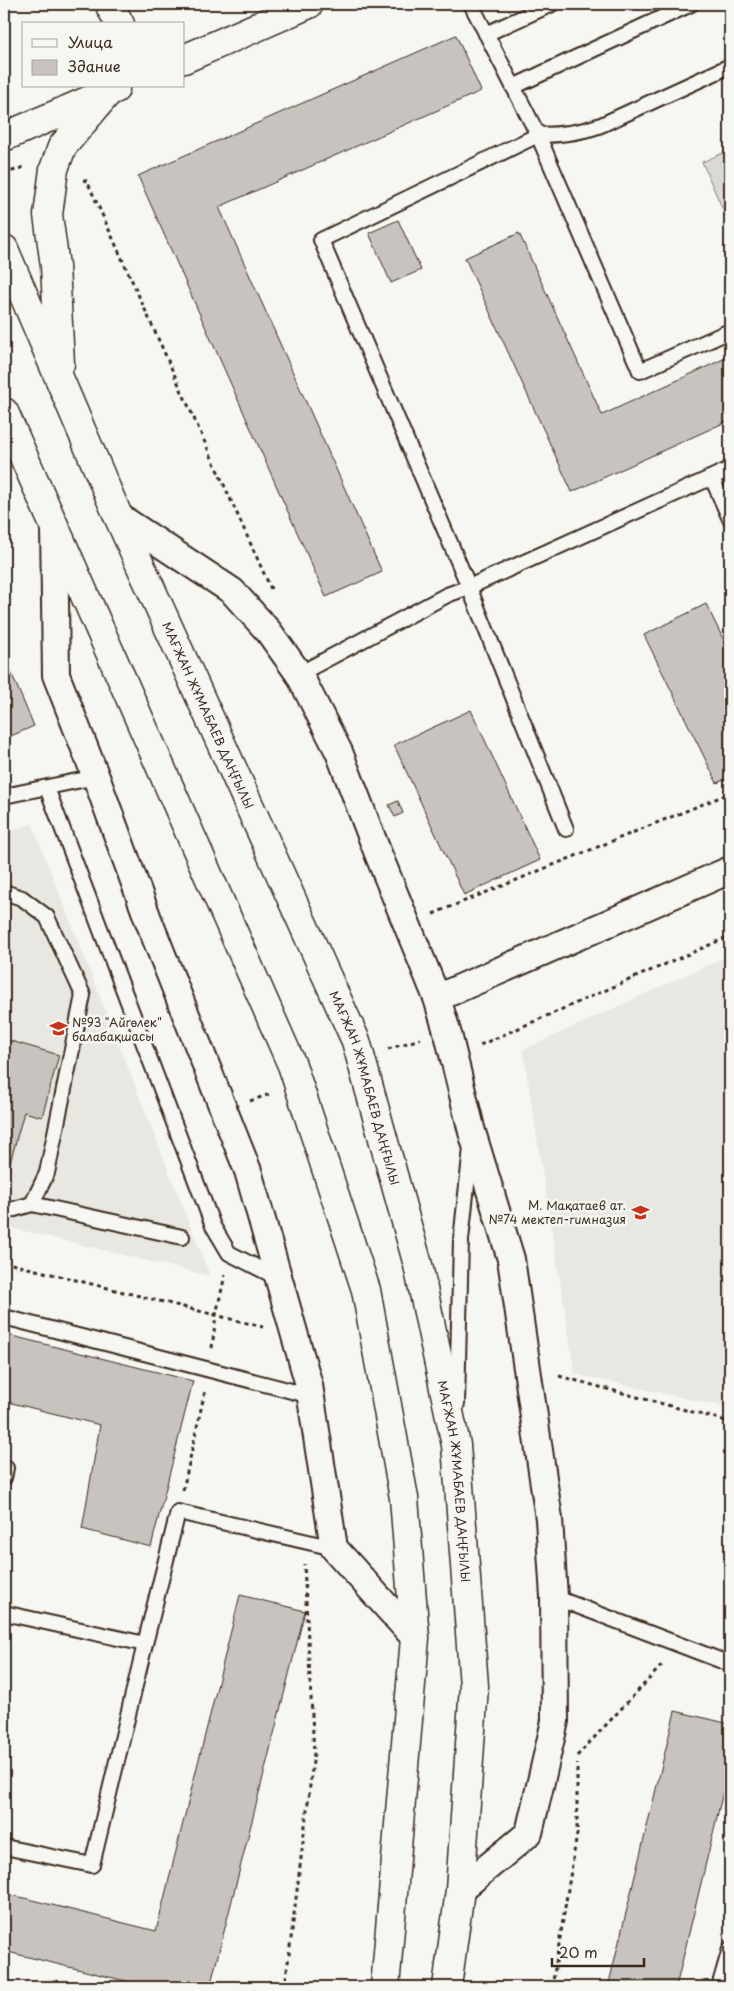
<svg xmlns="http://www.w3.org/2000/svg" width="734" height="1991" viewBox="0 0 734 1991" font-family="'Playpen Sans',sans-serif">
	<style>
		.built { fill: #e8e7e2 }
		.park { fill: #dad9d3; stroke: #8a8278 }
		.building { fill: #c8c3be; stroke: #3b2a1e }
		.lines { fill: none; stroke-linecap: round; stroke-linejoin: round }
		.service-casing { stroke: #3b2a1e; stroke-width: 18 }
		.minor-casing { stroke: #3b2a1e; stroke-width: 30 }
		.tertiary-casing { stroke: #3b2a1e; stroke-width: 31 }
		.secondary-casing { stroke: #3b2a1e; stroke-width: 31 }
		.path { stroke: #3b2a1e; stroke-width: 3; stroke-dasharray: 4 4; stroke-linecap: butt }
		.service { stroke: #f6f6f2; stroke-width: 14 }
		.minor { stroke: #f6f6f2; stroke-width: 26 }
		.tertiary { stroke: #f6f6f2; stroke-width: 28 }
		.secondary { stroke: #f6f6f2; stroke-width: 28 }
		.labels { text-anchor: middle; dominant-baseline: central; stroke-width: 5; stroke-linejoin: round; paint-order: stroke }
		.street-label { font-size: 12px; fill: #3b2a1e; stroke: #f6f6f2 }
		.poi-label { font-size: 12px; fill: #3b2a1e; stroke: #f6f6f2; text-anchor: start }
	</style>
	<rect width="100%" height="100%" fill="#f6f6f2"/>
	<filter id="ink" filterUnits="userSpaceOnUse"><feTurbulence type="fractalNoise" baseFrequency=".02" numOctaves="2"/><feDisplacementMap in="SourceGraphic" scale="10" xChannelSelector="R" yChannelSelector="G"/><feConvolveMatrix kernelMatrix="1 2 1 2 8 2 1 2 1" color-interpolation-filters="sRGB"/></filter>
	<g filter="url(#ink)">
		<!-- built -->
		<path class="built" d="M32 824 210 1276 4 1226V833Z
			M730 955V1408L575 1374 523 1050Z"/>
		<!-- park -->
		<path class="park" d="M730 150V226L702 162Z"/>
		<!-- building -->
		<path class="building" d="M456 35 481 91 219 207 382 572 326 597 138 176Z
			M398 220 421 270 391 283 369 233Z
			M519 233 602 415 730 356V420L572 492 465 258Z
			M706 604 730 653V777L717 783 644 635Z
			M4 656 34 726 4 739Z
			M471 710 540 860 464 895 394 745Z
			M398 801 403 813 395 817 389 805Z
			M4 1039 59 1055 42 1117 24 1112 7 1174 4 1173Z
			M4 1334 193 1381 151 1547 82 1529 100 1425 4 1401Z
			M240 1595 305 1611 210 1987H150L4 1951V1893L156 1931Z
			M675 1711 730 1724V1763L676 1987H608Z"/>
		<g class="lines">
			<defs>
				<path id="service" d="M471 4 538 135C561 135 580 133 601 125L730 66
					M486 34 552 4
					M513 87 691 4
					M712 478 730 519
					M299 674 447 595 469 587 730 469
					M47 788 213 1226 229 1253 278 1278
					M4 796 96 777
					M566 829 469 587 321 240 538 135 640 371 730 331
					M4 892 22 898 47 917 83 995 47 1173 32 1204 4 1212
					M32 1204 182 1237
					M4 1317 311 1396
					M457 1404 461 1240 471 1148
					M4 1468H6L4 1478
					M554 1597 730 1664
					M4 1613 145 1644 178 1512 334 1548
					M4 1847 92 1865 145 1644
					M719 1987 730 1949"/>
				<path id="minor" d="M118 516 232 591 269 632 299 674 339 752 379 856 437 998 449 1038 472 1132 511 1259 549 1519 554 1597 555 1721 529 1833 460 1890
					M54 525 56 675 96 777 148 919 248 1171 309 1385 334 1548 415 1638
					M437 998 730 870"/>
				<path id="tertiary" d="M110 4 111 8 120 24
					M184 59 309 4
					M4 137 115 89"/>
				<g id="secondary">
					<path id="s1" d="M4 249 118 516 356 1041 418 1265 456 1445 474 1686 460 1890 447 1987"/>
					<path d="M60 364 55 266 48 215 54 169 62 147 109 91"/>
					<path d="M4 412 292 1065 366 1290 404 1498 415 1638 385 1987"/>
				</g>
			</defs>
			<!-- service casing -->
			<use href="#service" class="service-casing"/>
			<!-- minor casing -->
			<use href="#minor" class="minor-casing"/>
			<!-- tertiary casing -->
			<use href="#tertiary" class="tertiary-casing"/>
			<!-- secondary casing -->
			<use href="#secondary" class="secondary-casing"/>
			<!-- path -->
			<path class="path" d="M4 174 24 167
				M83 180 87 181 271 589
				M433 914 730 793
				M480 1045 730 936
				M388 1049 420 1039
				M250 1101 270 1094
				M4 1262 263 1327
				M212 1348 216 1315 225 1275
				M559 1376 730 1422
				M183 1490 205 1391
				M577 1756 663 1664
				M4 1983 24 1987
				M285 1987 314 1753 304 1564
				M552 1987 577 1834V1764"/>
			<!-- service -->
			<use href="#service" class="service"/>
			<!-- minor -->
			<use href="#minor" class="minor"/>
			<!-- tertiary -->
			<use href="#tertiary" class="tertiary"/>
			<!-- secondary -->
			<use href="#secondary" class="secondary"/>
		</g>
	</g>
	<!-- icons -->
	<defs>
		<symbol id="school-bare" viewBox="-9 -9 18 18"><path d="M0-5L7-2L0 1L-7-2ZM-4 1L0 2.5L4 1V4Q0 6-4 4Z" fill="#c8321e" stroke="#f6f6f2" stroke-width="2.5" paint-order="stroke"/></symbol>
	</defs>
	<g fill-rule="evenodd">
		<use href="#school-bare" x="46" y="1016" width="25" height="25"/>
		<use href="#school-bare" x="628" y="1200" width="25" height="25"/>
	</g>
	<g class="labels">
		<!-- street labels -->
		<g class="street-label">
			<text stroke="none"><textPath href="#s1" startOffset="509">МАҒЖАН ЖҰМАБАЕВ ДАҢҒЫЛЫ</textPath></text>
			<text stroke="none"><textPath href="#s1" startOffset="914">МАҒЖАН ЖҰМАБАЕВ ДАҢҒЫЛЫ</textPath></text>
			<text stroke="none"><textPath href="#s1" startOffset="1319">МАҒЖАН ЖҰМАБАЕВ ДАҢҒЫЛЫ</textPath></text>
		</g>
		<!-- poi labels -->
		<g class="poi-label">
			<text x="72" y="1022">№93 "Айгөлек"<tspan x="72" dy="14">балабақшасы</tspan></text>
			<text x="626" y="1205" text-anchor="end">М. Мақатаев ат.<tspan x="626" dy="14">№74 мектеп-гимназия</tspan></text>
		</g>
	</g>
	<!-- margin -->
	<rect width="734" height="1991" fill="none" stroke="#f6f6f2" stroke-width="20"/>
	<rect x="10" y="10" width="714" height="1971" fill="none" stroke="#3b2a1e" stroke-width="2" filter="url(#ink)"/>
	<!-- legend -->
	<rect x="22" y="22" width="162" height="65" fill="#f6f6f2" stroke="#aba49d"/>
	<rect x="32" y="39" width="25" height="8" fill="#f6f6f2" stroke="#aba49d"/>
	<text x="68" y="48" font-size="15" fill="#3b2a1e">Улица</text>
	<rect x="32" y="60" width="25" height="15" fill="#c8c3be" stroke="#aba49d"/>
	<text x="68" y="72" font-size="15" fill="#3b2a1e">Здание</text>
	<!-- scale -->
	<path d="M552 1958v8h92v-8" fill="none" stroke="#3b2a1e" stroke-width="2.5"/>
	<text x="559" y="1958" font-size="15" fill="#3b2a1e" stroke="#f6f6f2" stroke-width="4" paint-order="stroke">20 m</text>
</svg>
